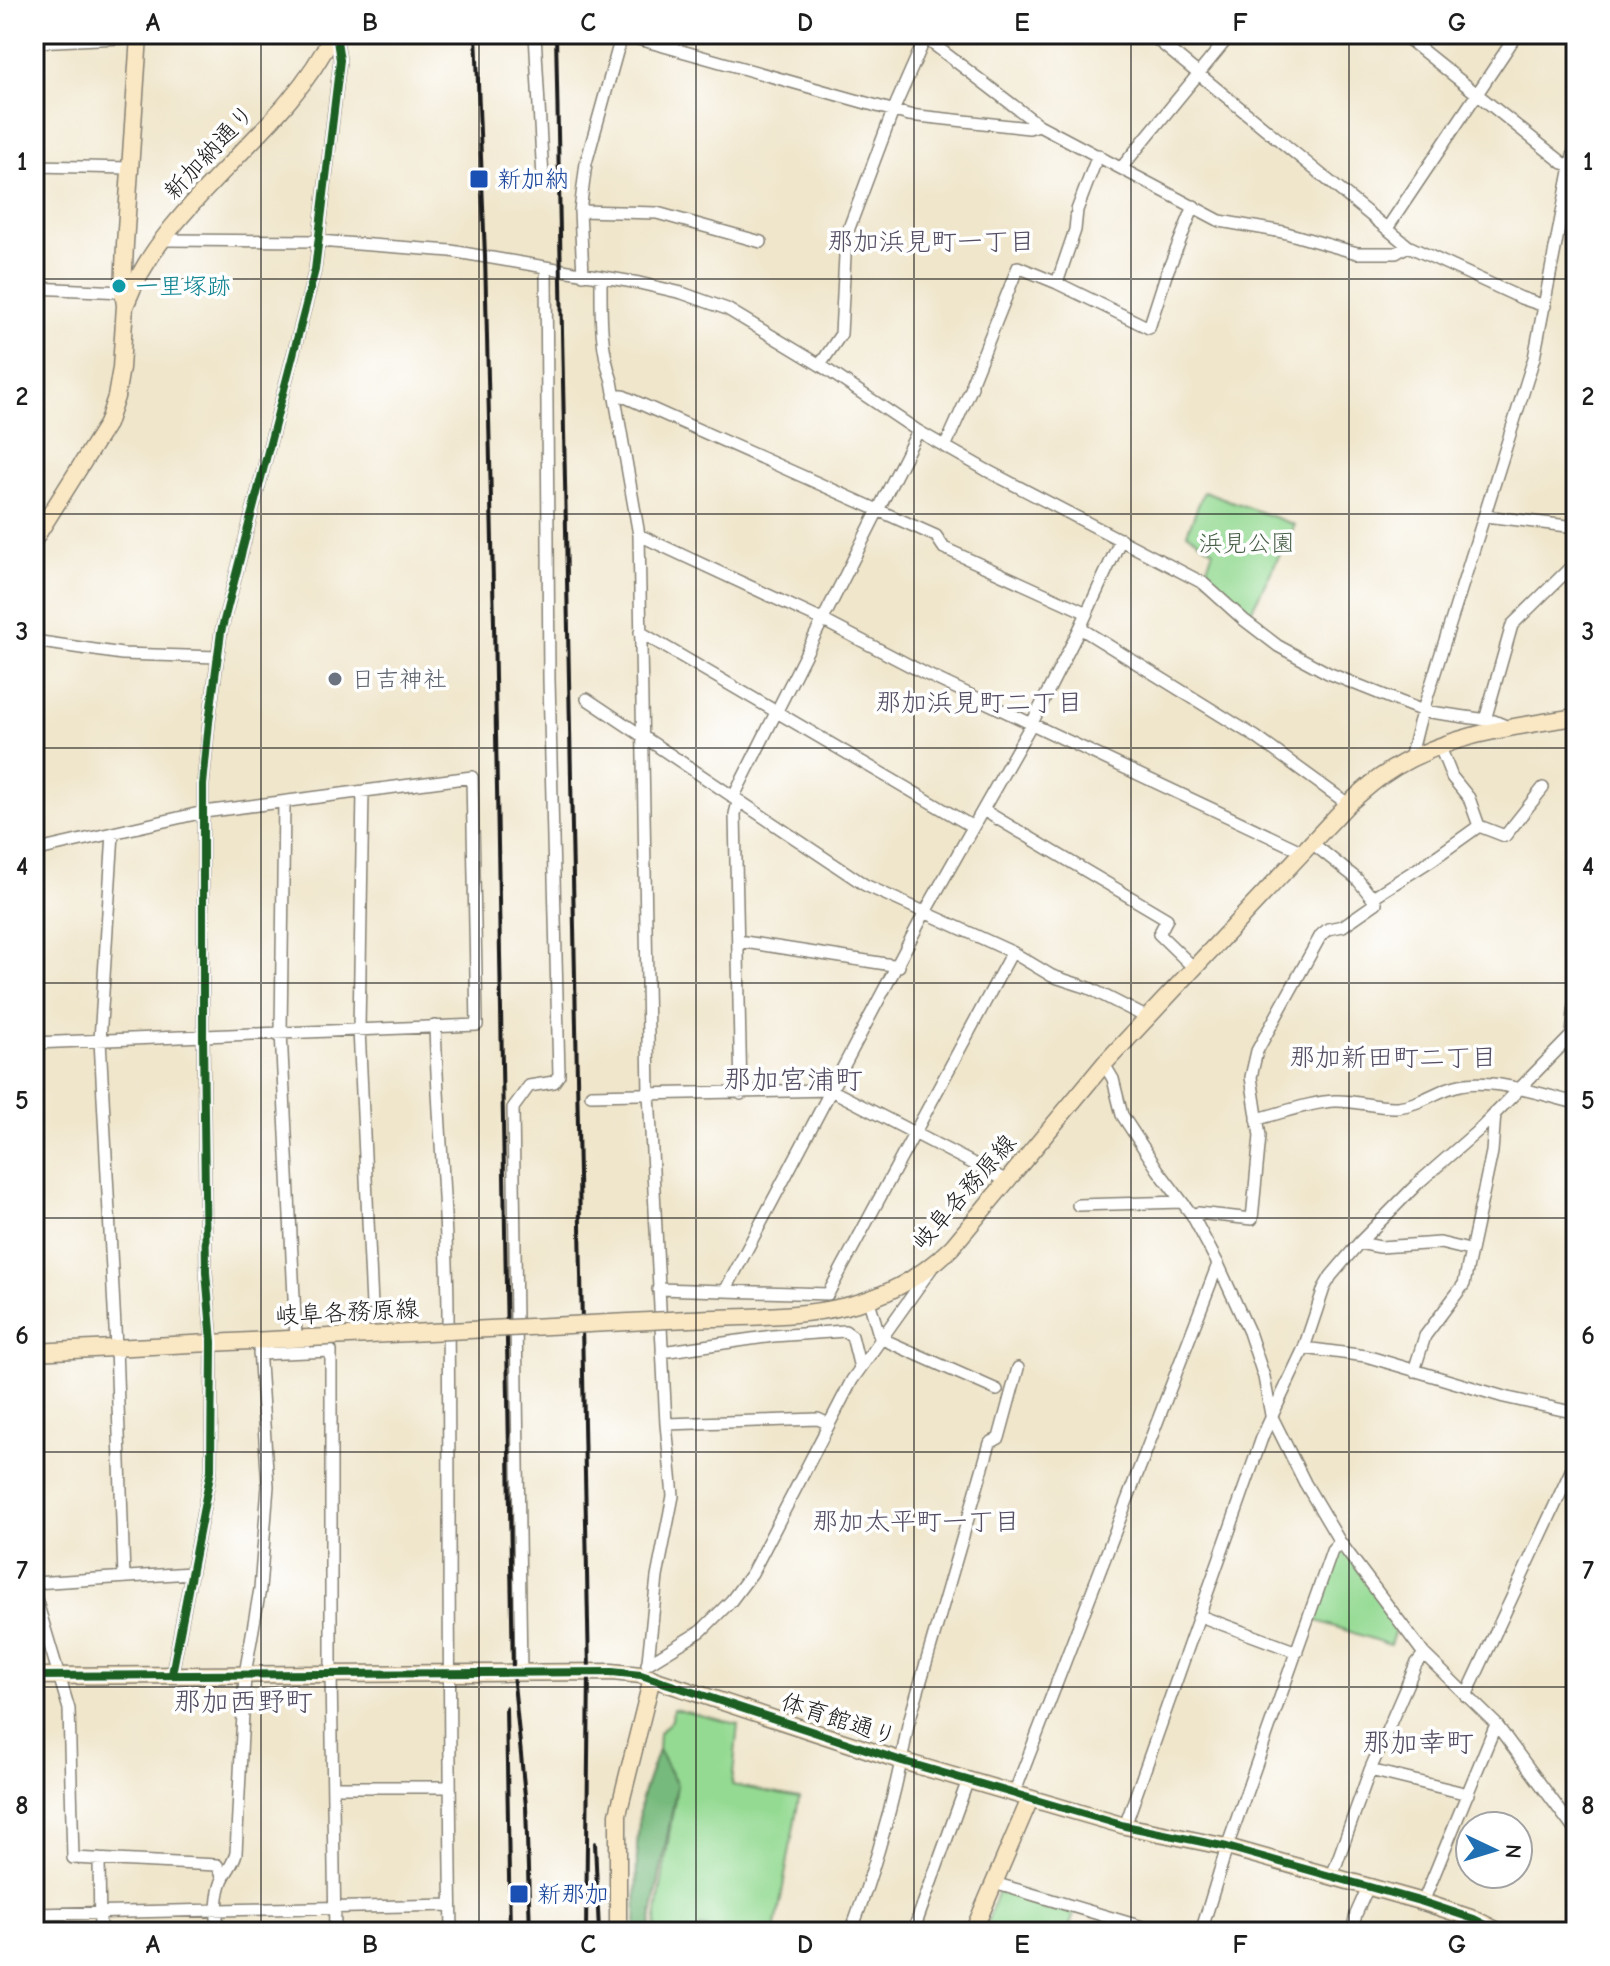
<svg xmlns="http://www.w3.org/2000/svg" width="1610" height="1966" viewBox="0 0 1610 1966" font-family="'Comic Neue','Klee One',sans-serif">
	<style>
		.green { fill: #94da93; stroke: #587b58; stroke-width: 2 }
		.forest { fill: #77ba7d; stroke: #4a6b4c; stroke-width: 2 }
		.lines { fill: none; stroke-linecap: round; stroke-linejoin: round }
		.street-casing { stroke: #868174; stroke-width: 14 }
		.secondary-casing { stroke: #868174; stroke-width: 19 }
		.street { stroke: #fff; stroke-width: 11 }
		.secondary { stroke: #fae7c3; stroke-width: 16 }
		.rail { stroke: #1c1c1c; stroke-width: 4 }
		.secondary-bridge-casing { stroke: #868174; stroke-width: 19; stroke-linecap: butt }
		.secondary-bridge { stroke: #fae7c3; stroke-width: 16 }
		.cycleway-casing { stroke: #fff; stroke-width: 13 }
		.cycleway { stroke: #1b5e20; stroke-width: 8 }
		.grid { fill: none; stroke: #1c1c1c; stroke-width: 2; stroke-opacity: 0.55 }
		.transit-dot { fill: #1a4fb4; stroke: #fff; stroke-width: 3 }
		.culture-dot { fill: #0f9aa8; stroke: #fff; stroke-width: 3 }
		.worship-dot { fill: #6b7280; stroke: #fff; stroke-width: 3 }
		.labels { text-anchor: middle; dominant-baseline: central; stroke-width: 7; stroke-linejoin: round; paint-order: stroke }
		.street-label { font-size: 24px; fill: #1c1c1c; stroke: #fff }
		.transit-label { font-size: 24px; fill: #164399; stroke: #fff; text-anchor: start }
		.culture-label { font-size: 24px; fill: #0d838f; stroke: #fff; text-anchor: start }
		.park-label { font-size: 24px; fill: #465e46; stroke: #fff }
		.worship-label { font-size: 24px; fill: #5b616d; stroke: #fff; text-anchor: start }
		.neighbourhood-label { font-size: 26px; fill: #544d63; stroke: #fff }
		.quarter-label { font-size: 28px; fill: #544d63; stroke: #fff }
		.neatline { fill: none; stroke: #1c1c1c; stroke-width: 3 }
		.grid-label { font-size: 26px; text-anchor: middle; font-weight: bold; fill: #1c1c1c }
	</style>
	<rect width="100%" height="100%" fill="#fff"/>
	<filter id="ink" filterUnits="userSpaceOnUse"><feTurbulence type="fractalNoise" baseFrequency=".0125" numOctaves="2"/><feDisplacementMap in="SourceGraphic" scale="16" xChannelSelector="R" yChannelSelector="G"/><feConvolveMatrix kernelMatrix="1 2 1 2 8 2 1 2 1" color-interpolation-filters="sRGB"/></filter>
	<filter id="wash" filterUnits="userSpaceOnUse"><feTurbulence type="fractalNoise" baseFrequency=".006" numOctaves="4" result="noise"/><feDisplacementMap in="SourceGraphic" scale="32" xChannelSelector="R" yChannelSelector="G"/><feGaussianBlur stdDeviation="1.8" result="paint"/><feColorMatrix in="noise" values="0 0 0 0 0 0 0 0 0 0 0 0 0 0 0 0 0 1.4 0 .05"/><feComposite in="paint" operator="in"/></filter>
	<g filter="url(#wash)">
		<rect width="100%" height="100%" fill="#f0e6cc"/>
		<!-- green -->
		<path class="green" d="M1204 491 1295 525 1250 613 1204 577 1213 550 1187 533Z
			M1342 1545 1396 1627 1390 1645 1314 1620Z
			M673 1709 738 1724 732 1785 799 1798 775 1932H724L700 1927 699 1932H654L677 1785 658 1750 659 1733 672 1720Z
			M1000 1884 1076 1907 1068 1932H984Z"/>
		<!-- forest -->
		<path class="forest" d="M658 1750 677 1785 649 1932H636L637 1845 641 1799Z"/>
	</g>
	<g filter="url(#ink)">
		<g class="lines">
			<defs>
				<path id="street" d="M535 34 543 178
					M621 34 909 115 1029 128 1039 125
					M920 34 1039 125 1220 221 1283 232 1357 253H1396L1408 246
					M1150 34 1408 246 1521 298 1545 306
					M1402 34 1563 163 1571 165
					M34 42 206 34
					M34 166 130 168
					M1122 167 1231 34
					M580 211 657 213 761 242
					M1388 227 1517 34
					M164 240 318 241 451 251 639 283 682 293 727 309 820 365 918 431 986 470 1203 583 1244 620 1278 646 1328 673 1423 711 1494 721 1508 727
					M583 275 580 211 586 163 622 34
					M601 278C601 314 600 347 612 381L639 535 649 1093 666 1424 673 1496 657 1577 648 1661
					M1057 283 1075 230 1077 210 1098 155
					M34 288 123 292
					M820 365 841 334 846 236 893 111 927 34
					M614 396H623L936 536 944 548 1087 613
					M945 447 972 387V382L1018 267 1057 283 1149 328 1166 275 1194 206
					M1485 516 1576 527
					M639 535 824 621 926 674 1303 852
					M1080 628 1256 737 1348 804
					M640 632 973 827
					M34 641 122 654 218 657
					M587 699 865 885 1012 952 1052 976 1089 988 1146 1017
					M1485 720 1512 625 1576 562
					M1440 747 1452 777 1469 798 1479 826 1505 836 1543 788
					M1410 759 1419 723 1534 358 1576 140
					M363 791 359 1029 372 1305
					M733 798 918 431
					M738 802 735 814 741 1094
					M284 803 281 1032 296 1338
					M983 810 1167 919 1159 934 1193 967
					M113 833 100 1040 116 1347 124 1577
					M34 851 204 812 472 777 477 1025 34 1043
					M1373 897 1433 859 1479 826
					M1576 938 1574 958 1576 970
					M738 941 899 966
					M435 1026C438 1122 448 1219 448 1316 450 1521 448 1726 452 1932
					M1104 1064 1113 1079 1122 1115 1158 1170 1192 1215 1218 1264 1249 1332 1264 1377 1271 1415 1305 1483 1340 1542 1424 1654 1496 1724 1576 1832
					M591 1095 831 1090 1007 1181
					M1257 1119C1282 1113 1310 1102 1335 1101 1356 1100 1375 1108 1397 1107 1421 1105 1438 1089 1460 1085 1494 1078 1543 1095 1576 1103
					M1078 1205 1182 1202
					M1192 1215 1198 1213 1252 1219 1260 1136 1251 1077 1257 1051 1321 935 1328 929 1343 926 1376 903 1357 879 1312 843
					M1359 1243 1380 1247 1440 1243 1469 1250
					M658 1289 828 1294 1012 952
					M725 1291 925 912 1032 723 1080 628 1121 539
					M869 1301 880 1338 997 1390
					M1304 1348 1366 1356 1504 1397 1576 1413
					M662 1352 773 1336 845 1331 852 1336 860 1368
					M259 1354 331 1351V1674L335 1932
					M1414 1371 1425 1336 1464 1284 1492 1152 1495 1113
					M666 1424 818 1419 829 1424
					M34 1583 191 1573
					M34 1592 69 1709 73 1858 217 1865 223 1877
					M1200 1616 1297 1652
					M647 1664 701 1631 731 1601 752 1573 852 1380 931 1269
					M521 1673 513 1108 529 1086 554 1082 559 1075 549 680 546 268
					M172 1674 211 1470 212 1342 206 1272 203 1036V785L209 722 221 632 315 270 340 60 336 34
					M1466 1696 1576 1460
					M1370 1770 1468 1794
					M333 1787H449
					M1014 1794 1218 1264
					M1125 1826 1263 1435 1304 1348 1324 1288 1331 1276 1359 1243 1418 1183 1481 1128 1572 1035 1576 990
					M99 1859 100 1932
					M1332 1876 1370 1770 1416 1664 1424 1654
					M994 1883 1159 1932
					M1423 1902 1496 1724
					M34 1914 451 1905
					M217 1932C217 1915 216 1897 222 1881 226 1871 233 1865 236 1853L245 1674 260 1589 268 1486 259 1348
					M851 1932C876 1865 896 1795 908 1725L990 1443 999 1438 1018 1368
					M913 1932 968 1780
					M1201 1932 1227 1847 1332 1551 1340 1542
					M1352 1932 1356 1914 1368 1887"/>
				<path id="secondary" d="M126 304C166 199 284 136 333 34
					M34 540 107 424 116 397 121 368 125 305 123 292 125 244 139 36
					M689 1319C788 1314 876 1323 952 1247L1104 1064 1348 804C1359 795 1370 784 1382 776 1438 736 1510 727 1576 717
					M34 1352 309 1338
					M34 1676 612 1672 641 1675 902 1761 1125 1826 1227 1847 1423 1902 1474 1919 1500 1932
					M618 1932V1814L652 1678
					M973 1932 1030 1799"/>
			</defs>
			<!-- street casing -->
			<use href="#street" class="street-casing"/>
			<!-- secondary casing -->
			<use href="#secondary" class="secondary-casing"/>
			<!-- street -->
			<use href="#street" class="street"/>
			<!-- secondary -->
			<use href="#secondary" class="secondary"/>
			<!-- rail -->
			<path class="rail" d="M476 34 485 256 494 623 513 1673 526 1806 530 1932
				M556 34 589 1672 586 1932
				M506 1708 510 1932
				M595 1843 599 1932"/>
			<defs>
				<path id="secondary-bridge" d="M309 1338 689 1319"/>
			</defs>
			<!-- secondary-bridge casing -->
			<use href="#secondary-bridge" class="secondary-bridge-casing"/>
			<!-- secondary-bridge -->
			<use href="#secondary-bridge" class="secondary-bridge"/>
			<defs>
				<path id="cycleway" d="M172 1674 211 1470 212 1342 206 1272 203 1036V785L209 722 221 632 315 270 340 60 336 34
					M34 1676 612 1672 641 1675 902 1761 1125 1826 1227 1847 1423 1902 1474 1919 1500 1932"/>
			</defs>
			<!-- cycleway casing -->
			<use href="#cycleway" class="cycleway-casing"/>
			<!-- cycleway -->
			<use href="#cycleway" class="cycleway"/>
		</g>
	</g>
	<!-- grid -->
	<path class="grid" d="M261 34V1932M479 34V1932M696 34V1932M914 34V1932M1131 34V1932M1349 34V1932M34 279H1576M34 514H1576M34 748H1576M34 983H1576M34 1218H1576M34 1452H1576M34 1687H1576"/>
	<!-- markers -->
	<g class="transit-dot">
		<rect x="469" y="169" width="20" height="20" rx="4"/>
		<rect x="509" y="1884" width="20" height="20" rx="4"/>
	</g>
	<circle class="culture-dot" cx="119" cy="286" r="8"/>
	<circle class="worship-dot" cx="335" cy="679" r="8"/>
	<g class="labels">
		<!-- street labels -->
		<g class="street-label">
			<text transform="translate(209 152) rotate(-47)">新加納通り</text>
			<text transform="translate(964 1192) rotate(-49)">岐阜各務原線</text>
			<text transform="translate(347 1312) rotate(-3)">岐阜各務原線</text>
			<text transform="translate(839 1719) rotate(18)">体育館通り</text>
		</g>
		<!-- transit labels -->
		<g class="transit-label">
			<text x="497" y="179">新加納</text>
			<text x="537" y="1894">新那加</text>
		</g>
		<!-- culture labels -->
		<g class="culture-label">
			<text x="135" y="286">一里塚跡</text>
		</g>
		<!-- park labels -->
		<g class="park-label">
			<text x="1247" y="543">浜見公園</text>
		</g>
		<!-- worship labels -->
		<g class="worship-label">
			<text x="351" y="679">日吉神社</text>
		</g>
		<!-- neighbourhood labels -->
		<g class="neighbourhood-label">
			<text x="931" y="242">那加浜見町一丁目</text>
			<text x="979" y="703">那加浜見町二丁目</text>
			<text x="1393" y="1058">那加新田町二丁目</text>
			<text x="916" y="1522">那加太平町一丁目</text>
		</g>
		<!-- quarter labels -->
		<g class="quarter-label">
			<text x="793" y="1080">那加宮浦町</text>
			<text x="243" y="1702">那加西野町</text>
			<text x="1418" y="1743">那加幸町</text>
		</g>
	</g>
	<!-- margin -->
	<rect width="1610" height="1966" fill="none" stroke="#fff" stroke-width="88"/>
	<!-- north arrow -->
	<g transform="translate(1494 1850) rotate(94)"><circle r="38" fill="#ffffff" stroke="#a4a4a4" stroke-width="2"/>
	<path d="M0-6L14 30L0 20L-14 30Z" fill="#1f6fb2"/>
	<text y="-12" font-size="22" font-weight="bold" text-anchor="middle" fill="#1c1c1c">N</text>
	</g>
	<rect x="44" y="44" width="1522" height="1878" class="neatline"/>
	<g class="grid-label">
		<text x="153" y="31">A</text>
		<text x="370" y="31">B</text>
		<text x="588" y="31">C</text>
		<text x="805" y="31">D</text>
		<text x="1022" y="31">E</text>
		<text x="1240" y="31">F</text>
		<text x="1457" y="31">G</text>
		<text x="22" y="170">1</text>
		<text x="1588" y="170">1</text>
		<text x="22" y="405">2</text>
		<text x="1588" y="405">2</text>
		<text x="22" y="640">3</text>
		<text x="1588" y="640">3</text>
		<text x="22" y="875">4</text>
		<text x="1588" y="875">4</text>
		<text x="22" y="1109">5</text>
		<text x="1588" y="1109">5</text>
		<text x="22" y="1344">6</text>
		<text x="1588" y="1344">6</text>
		<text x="22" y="1579">7</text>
		<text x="1588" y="1579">7</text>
		<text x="22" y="1814">8</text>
		<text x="1588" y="1814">8</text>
		<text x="153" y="1953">A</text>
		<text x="370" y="1953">B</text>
		<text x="588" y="1953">C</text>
		<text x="805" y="1953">D</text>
		<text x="1022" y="1953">E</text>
		<text x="1240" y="1953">F</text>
		<text x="1457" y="1953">G</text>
	</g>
</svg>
